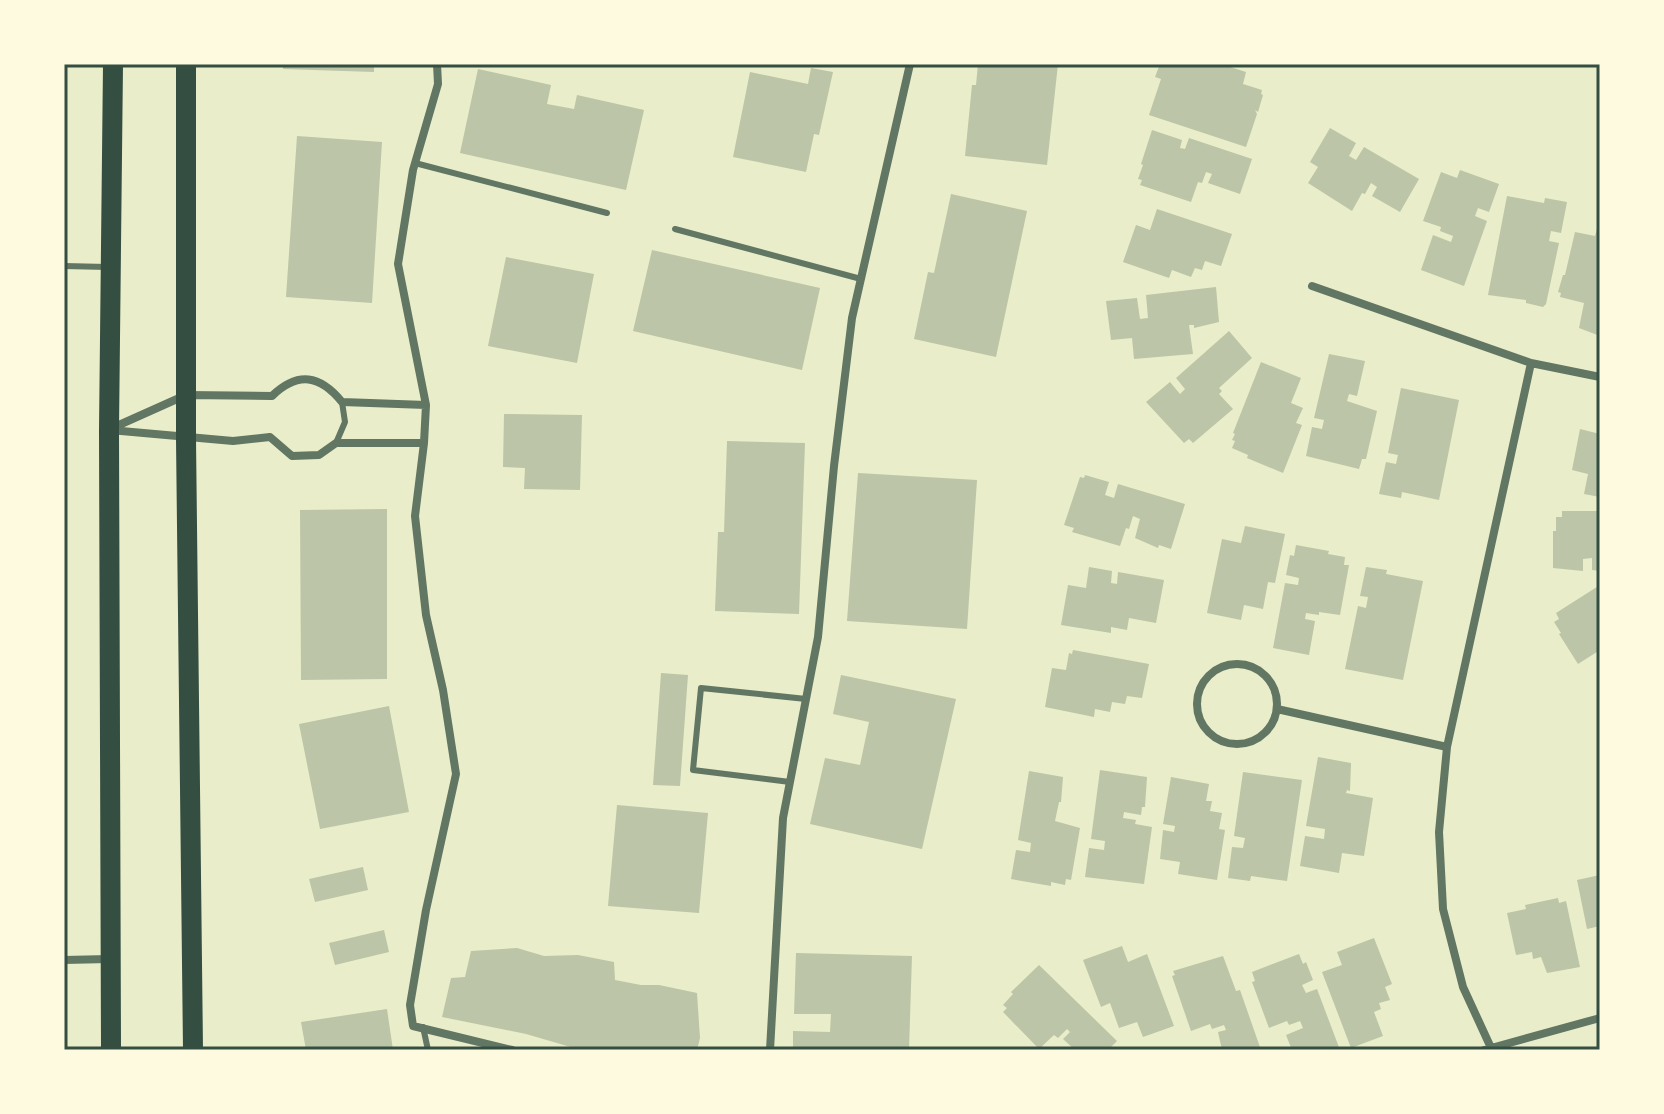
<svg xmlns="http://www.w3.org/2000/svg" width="1664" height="1114" viewBox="0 0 1664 1114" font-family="Rubik,sans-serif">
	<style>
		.building { fill: #bcc5a7 }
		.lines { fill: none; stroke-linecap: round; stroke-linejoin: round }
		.service { stroke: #617663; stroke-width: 6 }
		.minor { stroke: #617663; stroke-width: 8 }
		.primary { stroke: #344e41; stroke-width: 20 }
		.neatline { fill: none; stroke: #344e41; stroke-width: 3 }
	</style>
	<rect width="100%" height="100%" fill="#e9edc9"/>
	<!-- building -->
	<path class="building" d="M283 64H374V72L283 69Z
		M978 64H1058L1047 165 965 156 972 85H976Z
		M1160 64H1221L1246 72 1243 84 1262 90 1261 94 1263 95 1258 112 1255 110 1257 114 1246 147 1149 115 1161 79 1155 77Z
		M811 68 833 72 819 135 814 134 806 172 733 157 750 72 808 84Z
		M478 69 551 85 547 104 574 109 577 95 644 110 626 190 460 153Z
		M1330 128 1356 143 1349 156 1356 160 1364 147 1419 179 1400 212 1372 196 1377 187 1371 183 1365 194 1362 193 1352 211 1308 183 1318 167 1310 162Z
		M1152 130 1182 140 1180 148 1185 149 1189 138 1252 159 1240 194 1208 183 1212 174 1206 172 1202 183 1198 182 1191 202 1140 185 1142 180 1138 179 1143 165 1141 164Z
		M297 136 382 142 372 303 286 297Z
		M1460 170 1499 184 1489 212 1478 208 1475 216 1487 221 1464 286 1421 270 1433 235 1451 242 1453 236 1440 231 1441 227 1423 221 1441 172 1457 178Z
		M951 194 1027 211 996 357 914 339 928 272 934 273Z
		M1507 196 1544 203 1545 198 1567 202 1561 233 1551 231 1549 241 1559 243 1546 304 1543 307 1526 303V300L1488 295Z
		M1157 209 1232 234 1221 266 1205 261 1202 270 1195 268 1191 277 1172 270 1169 278 1123 262 1136 225 1150 230Z
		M1599 222H1600V336L1579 328 1584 303 1560 297 1561 293 1558 292 1563 275H1565L1575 232 1595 236Z
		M652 250 820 288 802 370 633 331Z
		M506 257 594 274 577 363 488 346Z
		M1216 287 1219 322 1194 328V325H1189L1193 354 1134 359 1132 338 1111 340 1106 301 1137 298 1140 319 1148 318 1146 295Z
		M1229 331 1252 358 1219 388 1222 391 1219 394 1233 409 1193 443 1189 439 1184 443 1146 402 1170 382 1180 394 1185 389 1176 378Z
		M1329 354 1365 361 1357 396 1349 394 1347 401 1377 411 1366 459H1362L1359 469 1306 456 1312 427 1322 429 1324 420 1314 418Z
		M1261 362 1301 378 1291 403 1303 408 1296 423 1302 425 1283 473 1247 458 1248 455 1232 448 1235 441 1232 440 1235 434 1233 433Z
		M1401 388 1459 400 1439 500 1402 492 1401 498 1379 494 1386 462 1396 464 1398 455 1388 453Z
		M504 414 582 415 580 490 524 489 525 468 503 467Z
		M1580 429 1600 434V497L1584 494 1588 474 1572 470Z
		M727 441 805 443 799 614 715 611 718 532H724Z
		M858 473 977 480 967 629 847 621Z
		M1085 475 1109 482 1105 495 1114 498 1118 484 1185 504 1171 549 1159 545 1158 548 1135 538 1140 519 1133 516 1129 529 1126 528 1120 546 1072 532 1074 528 1064 525 1080 477 1084 478Z
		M387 509V679L301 680 300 510Z
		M1562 511H1600V571L1592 570V558L1583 559V571L1553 568V531H1556V517H1562Z
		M1245 526 1285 534 1275 583 1268 582 1263 609 1244 605 1241 620 1207 613 1222 539 1241 543Z
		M1296 545 1329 551 1328 554 1345 557 1344 565H1349L1340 615 1319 612V615L1306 613 1305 619 1315 621 1309 655 1273 648 1285 583 1298 585 1299 578 1286 575 1290 555 1294 556Z
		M1089 567 1112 571 1111 583 1117 584 1118 572 1164 580 1156 623 1129 618 1127 630 1111 627V633L1061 625 1068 585 1086 588Z
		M1366 567 1387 570 1386 574 1423 581 1403 680 1345 669 1358 606 1366 608 1368 597 1360 596Z
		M1600 585V650L1578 664 1559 634 1561 633 1554 622 1559 619 1556 613Z
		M1073 650 1149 664 1142 698 1127 696 1125 704 1112 702 1110 712 1095 709 1094 717 1045 707 1052 668 1066 670 1069 653 1072 654Z
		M661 673 688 675 680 786 653 785Z
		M841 675 956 699 922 849 810 824 825 758 860 765 869 722 833 714Z
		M389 706 409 812 320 829 299 724Z
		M1318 757 1351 763 1350 791 1347 790 1346 793 1373 798 1364 856 1342 853 1339 873 1300 866 1305 836 1324 839 1325 829 1306 826Z
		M1100 770 1147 777 1145 807H1142L1141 815 1124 812 1123 818 1136 820 1135 824 1152 827 1144 884 1085 877 1089 848 1104 850 1105 841 1091 839Z
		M1029 771 1063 777 1061 802H1059L1055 821 1080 828 1071 880 1066 879 1065 885 1051 882V886L1011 879 1016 850 1030 852 1031 843 1018 840Z
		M1243 772 1302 780 1287 881 1251 876 1250 881 1228 878 1232 847 1243 848 1245 838 1234 836Z
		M1171 777 1209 784 1206 801H1212L1210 811 1222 813 1219 829 1225 830 1217 880 1178 874 1180 862 1160 859 1163 830 1174 832 1175 826 1163 824Z
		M617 805 708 813 699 913 608 906Z
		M363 867 368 890 315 902 309 879Z
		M1600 875V926L1587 929 1577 880Z
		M1558 898 1559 903 1566 901 1580 967 1547 973 1541 957 1533 959 1532 952 1516 955 1507 913 1526 909 1525 905Z
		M384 930 389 952 335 965 329 943Z
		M1374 938 1392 984 1385 987 1390 1000 1379 1003 1381 1009 1374 1012 1383 1036 1351 1048 1322 972 1342 965 1337 952Z
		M1122 946 1128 962 1147 954 1174 1026 1143 1037 1137 1022 1119 1028 1110 1003 1101 1007 1083 960Z
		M517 948 544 956 578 955 614 962 615 980 641 985H659L697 993 700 1038 697 1050H581L526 1034 442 1017 451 978 465 977 471 951Z
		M796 953 912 956 909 1050H793V1031L830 1032 831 1014H794Z
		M1299 954 1303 964 1306 962 1313 980 1302 985 1306 993 1317 989 1340 1050H1292L1286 1035 1303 1028 1300 1021 1289 1025 1287 1021 1269 1028 1252 982 1255 981 1252 972Z
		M1223 956 1236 991 1240 990 1261 1050H1222L1218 1032 1226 1030 1224 1025 1212 1029 1210 1024 1191 1031 1172 976 1175 975 1173 971Z
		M1039 965 1117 1041 1108 1050H1075L1063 1039 1070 1032 1067 1029 1058 1038 1054 1035 1039 1049 1003 1012 1007 1008 1003 1005 1013 994 1011 992Z
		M387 1009 393 1050H306L301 1022Z"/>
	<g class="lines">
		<!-- service -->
		<path class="service" d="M415 163 607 213
			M675 229 861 279
			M64 266 107 267
			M336 443 345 422 342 402
			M790 782 693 770 701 688 806 699
			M423 1027 428 1050"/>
		<!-- minor -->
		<path class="minor" d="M437 64 438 84 413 170 398 264 426 405 424 443 415 516 426 615 443 690 456 774 426 910 410 1005 413 1026 512 1050
			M1312 286 1531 363 1600 377
			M110 429 186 395 272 396C298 371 320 375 342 402L426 405
			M110 430 233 441 270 437 292 456 319 455 336 443H424
			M1197 704a40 40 0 1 1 80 0a40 40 0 1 1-80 0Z
			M1277 709 1447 747
			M64 960 109 959
			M770 1050 783 818 818 637 834 466 852 318 910 64
			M1484 1050 1600 1018
			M1492 1050 1463 987 1443 909 1439 832 1447 747 1531 363"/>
		<!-- primary -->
		<path class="primary" d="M186 64V439L193 1050
			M111 1050 109 430 113 64"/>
	</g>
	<!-- border -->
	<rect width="1664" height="1114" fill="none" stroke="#fefae0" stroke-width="132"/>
	<rect x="66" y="66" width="1532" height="982" class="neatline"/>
</svg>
